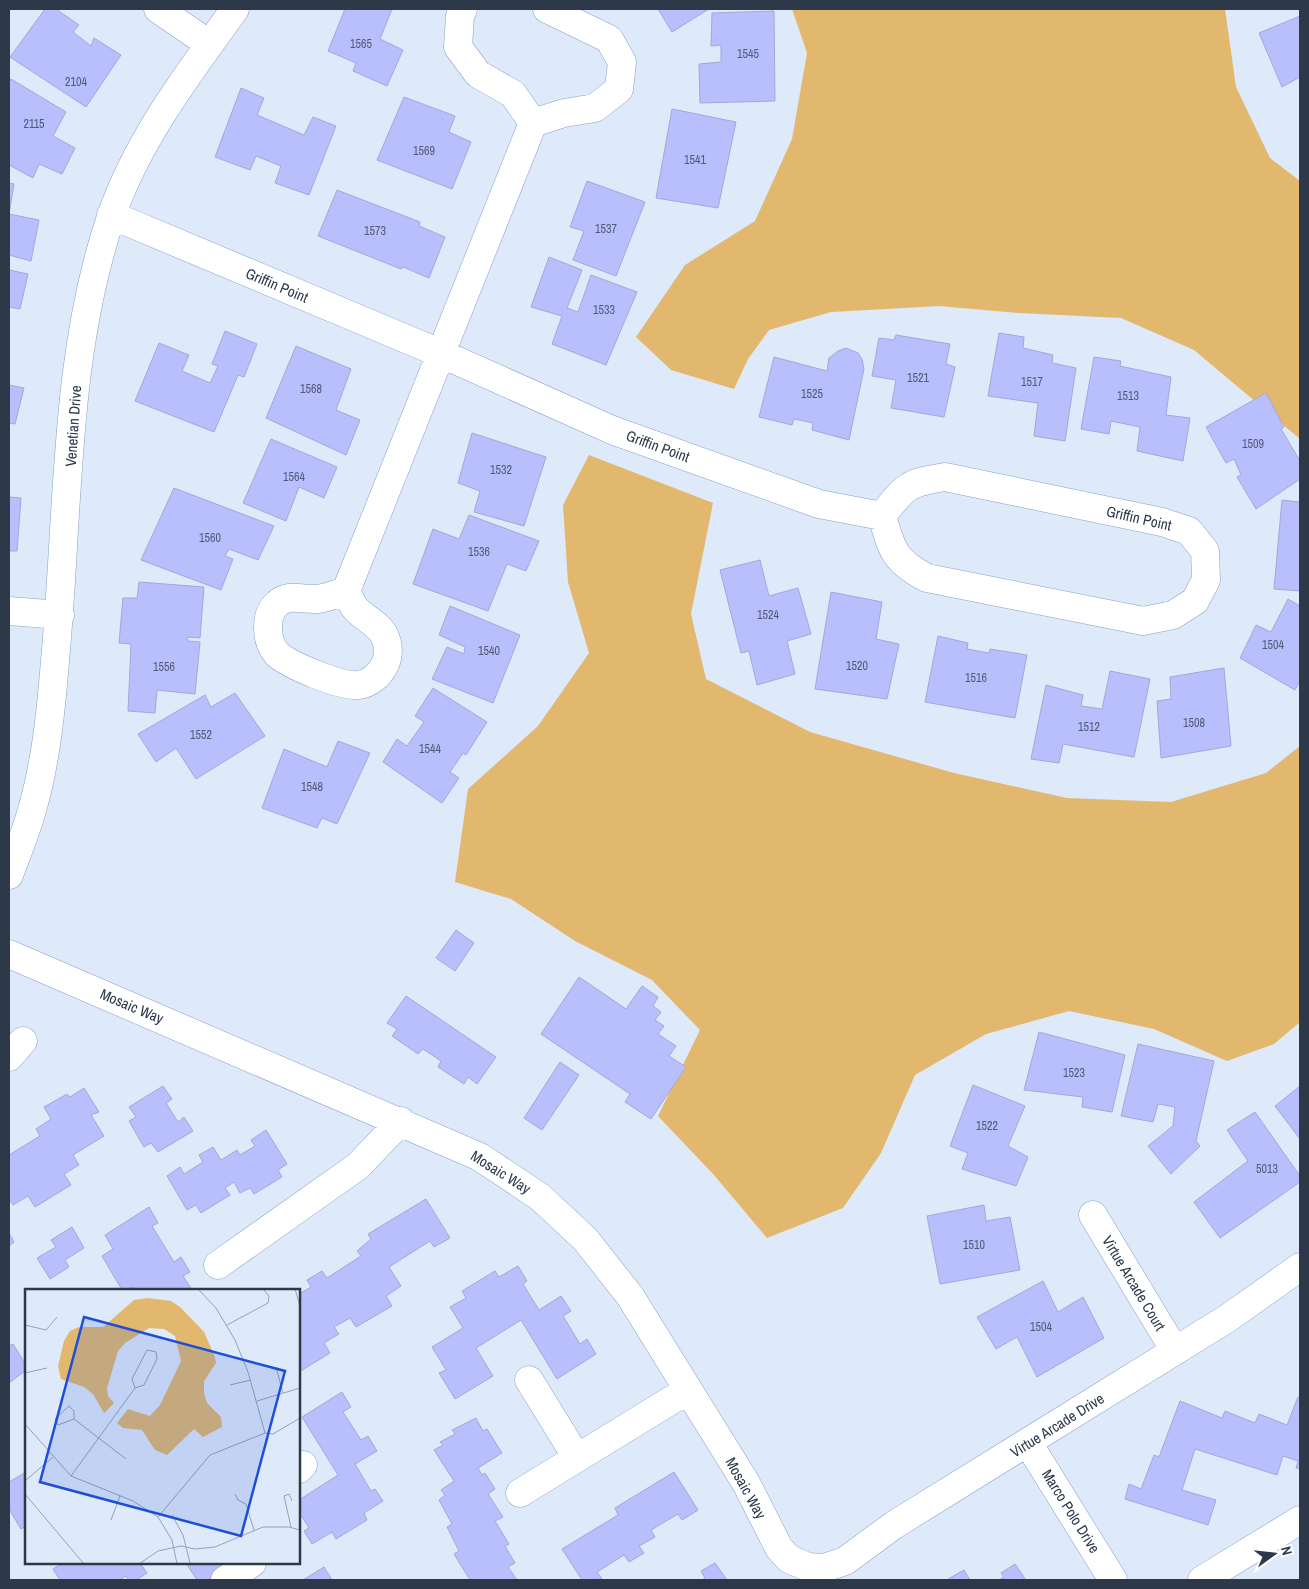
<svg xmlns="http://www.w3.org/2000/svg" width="1309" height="1589" viewBox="0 0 1309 1589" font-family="'Archivo Narrow',sans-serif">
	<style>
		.green { fill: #e2b86f }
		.building { fill: #b9bffd; stroke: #a3a8d6 }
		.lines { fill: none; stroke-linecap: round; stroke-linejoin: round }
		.minor-casing { stroke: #87a1ca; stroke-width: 29 }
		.minor { stroke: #fff; stroke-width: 28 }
		.labels { text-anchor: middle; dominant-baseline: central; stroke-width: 4; stroke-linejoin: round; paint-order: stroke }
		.number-label { font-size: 12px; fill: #505a76 }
		.street-label { font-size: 15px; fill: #2d3849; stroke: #fff }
		.inset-road { fill: none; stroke: #97a2b3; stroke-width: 1 }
		.view { fill: #1d4ed8; fill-opacity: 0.15; stroke: #1d4ed8; stroke-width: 2.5 }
		.inset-edge { fill: none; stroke: #2d3849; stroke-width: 2.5 }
	</style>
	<rect width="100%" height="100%" fill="#dee9fa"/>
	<!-- green -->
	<path class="green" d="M792 9H1225L1236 87 1270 158 1300 181V439L1194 350 1121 318 1019 313 939 306 831 312 769 330 748 359 734 389 671 370 636 337 685 265 755 221 792 139 807 53Z
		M589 455 713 503 691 614 706 679 810 732 954 773 1067 798 1171 802 1266 773 1300 746V1022L1274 1044 1227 1061 1154 1029 1069 1011 986 1034 915 1075 881 1153 843 1208 767 1238 714 1175 658 1116 700 1030 652 980 575 941 511 899 455 882 468 789 538 726 589 653 568 582 563 505Z"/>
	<!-- building -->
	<path class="building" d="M45 9H56L79 25 73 32 91 46 94 38 121 55 86 107 10 57Z
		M345 9H392L380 39 403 50 387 86 353 71 356 63 328 51Z
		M658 9H709L672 32Z
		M774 11 775 101 700 103 699 64 721 62V45L711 46 712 13Z
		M1300 16V77L1282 87 1259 33Z
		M11 79 66 112 53 136 75 148 62 174 39 164 33 178 9 165V83Z
		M241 88 264 98 257 115 304 135 313 117 336 126 309 195 275 183 281 166 256 156 250 170 215 157Z
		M404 97 455 116 449 132 471 142 452 189 377 160Z
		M672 109 736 122 718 208 656 198Z
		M587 181 645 202 616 276 573 260 584 231 570 227Z
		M9 183 14 184 9 214 39 220 31 261 9 255Z
		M337 190 420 222 419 226 445 237 429 278 403 267 401 269 318 236Z
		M549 257 582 270 567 308 578 312 591 275 637 292 606 365 552 344 562 316 531 307Z
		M9 270 28 274 20 309 9 307Z
		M225 331 257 344 244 377 238 375 214 432 135 401 159 343 189 355 182 371 210 383 218 366 212 364Z
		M999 333 1024 337 1023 348 1053 355 1052 363 1076 368 1065 441 1034 436 1038 403 988 396Z
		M896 335 950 344 946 364 955 367 944 417 891 408 896 380 872 376 879 338 894 340Z
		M296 346 351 369 336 410 360 420 346 455 266 418Z
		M846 348 858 353 862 359 864 369 849 440 812 430 813 423 794 419 792 425 759 417 774 357 827 371 829 358 838 351Z
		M1094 357 1121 361 1120 366 1171 377 1166 415 1190 418 1183 461 1137 451 1140 427 1111 421 1109 434 1081 429Z
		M9 385 24 388 15 424 9 423Z
		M1266 393 1284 427 1281 429 1300 461V479L1256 509 1237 477 1241 475 1234 459 1226 463 1206 427Z
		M472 433 546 457 524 526 474 512 480 491 458 483Z
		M271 439 337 467 324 498 299 487 286 521 243 503Z
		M174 488 274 526 258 560 229 549 225 556 233 559 221 590 141 560Z
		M9 497 21 498 17 551H9Z
		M1282 500 1300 502V591L1274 589Z
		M469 515 539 541 526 571 507 564 488 611 413 584 433 529 459 539Z
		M760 560 769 596 798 588 811 634 787 641 795 674 757 685 749 651 741 653 720 570Z
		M139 582 204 587 200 638 187 637 188 641 200 642 195 694 157 690 155 713 128 711 131 644 119 643 123 598H137Z
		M831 592 882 602 876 639 899 644 887 699 815 689Z
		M1288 599 1300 606V681L1295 690 1240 658 1256 625 1271 632Z
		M450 606 520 635 493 703 432 679 447 647 464 654 465 647 439 635Z
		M938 636 968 643 967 649 989 653 990 649 1027 655 1015 718 925 702Z
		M1224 668 1231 746 1161 758 1157 701 1171 699 1170 677Z
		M1110 671 1150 679 1134 757 1063 744 1059 763 1031 759 1046 685 1083 695 1081 706 1102 709Z
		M433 688 487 722 466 755 463 753 450 772 459 778 442 803 383 762 397 739 407 746 424 722 415 716Z
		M235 693 265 736 196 779 176 748 156 762 138 734 205 695 211 707Z
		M338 741 370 753 337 824 322 818 317 828 262 808 284 749 327 767Z
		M456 930 474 943 455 971 436 958Z
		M579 977 626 1009 642 986 658 997 653 1006 661 1012 655 1020 664 1026 658 1034 676 1046 669 1056 686 1067 651 1119 625 1102 630 1094 541 1034Z
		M406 996 496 1057 477 1084 468 1077 464 1084 438 1067 441 1061 423 1049 418 1054 392 1036 397 1029 387 1023Z
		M1039 1032 1125 1055 1112 1112 1082 1107 1083 1097 1024 1090Z
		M1138 1044 1214 1061 1196 1141 1200 1146 1171 1174 1148 1146 1173 1126 1175 1107 1158 1104 1153 1122 1121 1116Z
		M560 1062 579 1075 542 1130 524 1118Z
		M973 1085 1025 1106 1008 1146 1028 1157 1016 1186 962 1169 968 1153 950 1146Z
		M163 1086 172 1099 166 1103 178 1122 184 1117 193 1131 158 1152 151 1143 144 1147 129 1121 136 1117 129 1107Z
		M1300 1086V1139L1275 1106Z
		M84 1088 99 1112 91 1115 104 1136 73 1155 79 1165 64 1174 71 1185 35 1207 28 1196 13 1205 9 1199V1155L40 1136 36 1129 51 1119 44 1107 67 1094 70 1097Z
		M1255 1112 1300 1176V1182L1220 1238 1194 1202 1248 1161 1227 1130Z
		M266 1130 287 1164 278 1170 282 1177 254 1194 250 1188 240 1193 234 1182 225 1188 230 1195 201 1213 196 1205 187 1210 167 1176 180 1167 184 1174 203 1162 199 1155 213 1147 221 1160 237 1150 240 1155 255 1146 251 1140Z
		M426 1199 450 1238 434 1247 430 1241 389 1267 401 1286 386 1296 392 1306 356 1327 350 1318 334 1327 339 1334 324 1343 330 1353 299 1372V1294L311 1287 307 1280 322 1271 327 1278 361 1256 357 1251 371 1239 368 1234Z
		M984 1205 986 1221 1010 1217 1020 1270 940 1284 927 1216Z
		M149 1207 158 1223 152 1226 174 1262 181 1257 190 1272 183 1276 192 1290H137L134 1287 122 1290 102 1256 113 1249 105 1235Z
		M72 1227 84 1248 65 1260 69 1267 50 1279 37 1258 56 1247 51 1240Z
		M9 1233 14 1242 9 1246Z
		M518 1266 527 1281 523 1284 539 1310 561 1296 571 1311 563 1316 580 1344 587 1339 596 1354 557 1379 521 1320 476 1348 493 1376 455 1399 439 1373 446 1370 432 1347 463 1328 450 1307 466 1298 462 1291 495 1271 499 1277Z
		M1043 1281 1058 1312 1083 1297 1104 1338 1037 1377 1017 1337 996 1349 977 1317Z
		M13 1344 26 1365V1370L9 1383V1346Z
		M342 1392 351 1407 343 1412 361 1440 368 1436 377 1451 355 1464 371 1491 375 1489 383 1501 364 1513 367 1520 336 1539 332 1532 312 1544 304 1531 309 1528 299 1512V1500L338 1475 302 1417Z
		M1298 1397 1300 1398V1469L1296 1468 1298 1461 1283 1456 1277 1475 1195 1449 1182 1490 1216 1500 1208 1525 1125 1499 1129 1484 1141 1489 1154 1455 1159 1457 1180 1401 1222 1418 1225 1411 1255 1423 1259 1414 1287 1425Z
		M476 1418 483 1431 487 1429 502 1453 478 1468 482 1475 485 1473 495 1489 488 1494 503 1517 495 1521 509 1544 505 1546 515 1563 508 1567 517 1580H470L454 1554 459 1551 447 1527 452 1524 439 1500 445 1495 441 1490 454 1481 434 1450 443 1445 440 1442 455 1434 452 1430Z
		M26 1472V1526L21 1529 9 1509V1482Z
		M674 1472 698 1510 682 1520 678 1514 651 1530 655 1537 639 1546 644 1553 629 1562 624 1555 597 1572 602 1579 582 1580 562 1549 618 1515 615 1508Z
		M63 1563H140L147 1573 136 1580H129L126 1576 119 1580H60L53 1569Z
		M186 1563H237L208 1580H197Z
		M715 1563 727 1580H702L705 1578 701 1571Z
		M1015 1564 1026 1580H999L1004 1577 1001 1573Z
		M324 1567 332 1580H303Z
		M964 1570 970 1580H949L948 1579Z"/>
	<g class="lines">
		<defs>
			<path id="minor" d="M158 9 209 44
				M463 9 460 16 458 47 478 74 513 94 533 123
				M533 123 564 113 595 108 619 89 622 62 609 39 547 9
				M111 215 442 354 612 430 819 504 882 516
				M945 477 1162 522 1189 531 1205 551 1206 580 1195 601 1173 615 1143 621 927 578C894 561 892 550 882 516 905 486 907 483 945 477Z
				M346 591 533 123
				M346 591C349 596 351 603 355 608 363 618 380 624 385 637 389 645 389 658 384 666 379 676 369 684 358 685 341 687 289 665 277 654 266 642 264 615 277 604 289 593 302 600 317 599 327 598 336 594 346 591Z
				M9 611 60 615
				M9 875C17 853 26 832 32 810 46 762 51 710 55 661 69 513 63 359 111 217 137 140 189 73 235 9
				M9 954 480 1157 540 1197 585 1239 630 1296 746 1483 779 1548 789 1559 808 1567 824 1568 845 1561 894 1525 1228 1318 1300 1267
				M9 1057 23 1041
				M1093 1215 1175 1351
				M218 1265 358 1166 401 1121
				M529 1380 577 1458
				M1028 1443 1113 1580
				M299 1469 303 1465
				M520 1493 688 1390
				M225 1580 252 1563
				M1202 1580 1300 1520"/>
		</defs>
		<!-- minor casing -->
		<use href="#minor" class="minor-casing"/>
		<!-- minor -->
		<use href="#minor" class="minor"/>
	</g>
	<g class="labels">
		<!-- number labels -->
		<g class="number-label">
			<text x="361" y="44">1565</text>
			<text x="748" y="54">1545</text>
			<text x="76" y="82">2104</text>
			<text x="34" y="124">2115</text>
			<text x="424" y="151">1569</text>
			<text x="695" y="160">1541</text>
			<text x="606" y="229">1537</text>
			<text x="375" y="231">1573</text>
			<text x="604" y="310">1533</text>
			<text x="918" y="378">1521</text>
			<text x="1032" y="382">1517</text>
			<text x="311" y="389">1568</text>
			<text x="812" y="394">1525</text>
			<text x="1128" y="396">1513</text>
			<text x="1253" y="444">1509</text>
			<text x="501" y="470">1532</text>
			<text x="294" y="477">1564</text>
			<text x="210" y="538">1560</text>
			<text x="479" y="552">1536</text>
			<text x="768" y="615">1524</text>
			<text x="1273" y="645">1504</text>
			<text x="489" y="651">1540</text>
			<text x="857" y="666">1520</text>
			<text x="164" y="667">1556</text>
			<text x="976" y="678">1516</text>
			<text x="1194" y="723">1508</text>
			<text x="1089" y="727">1512</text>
			<text x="201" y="735">1552</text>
			<text x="430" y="749">1544</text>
			<text x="312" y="787">1548</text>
			<text x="1074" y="1073">1523</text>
			<text x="987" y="1126">1522</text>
			<text x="1267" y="1169">5013</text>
			<text x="974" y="1245">1510</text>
			<text x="1041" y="1327">1504</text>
		</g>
		<!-- street labels -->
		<g class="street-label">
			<text transform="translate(277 285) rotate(23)">Griffin Point</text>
			<text transform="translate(73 426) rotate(-86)">Venetian Drive</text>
			<text transform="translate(658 446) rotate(20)">Griffin Point</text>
			<text transform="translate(1139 518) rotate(13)">Griffin Point</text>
			<text transform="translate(132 1006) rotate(23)">Mosaic Way</text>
			<text transform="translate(501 1172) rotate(32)">Mosaic Way</text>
			<text transform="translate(1134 1283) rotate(59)">Virtue Arcade Court</text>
			<text transform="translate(1057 1425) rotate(-32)">Virtue Arcade Drive</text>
			<text transform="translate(746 1488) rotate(61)">Mosaic Way</text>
			<text transform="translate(1071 1511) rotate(58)">Marco Polo Drive</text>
		</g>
	</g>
	<!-- overview -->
	<g transform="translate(25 1289)">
		<rect width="275" height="275" fill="#dee9fa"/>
		<path d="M123 9 146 12 155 18 179 43 190 68 191 74 179 92V104L182 114 196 128 197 138 178 148 169 140 142 166 130 161 117 141 98 139 92 134 103 120 125 127 135 116 156 72 150 47 139 40 124 39 100 54 93 62 82 99 83 107 89 114 79 124 68 105 59 98 36 90 33 77 39 52 45 42 54 38H78L109 11Z" fill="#e2b86f"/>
		<path class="inset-road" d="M173 0 191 19 210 51 223 83 240 144M270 0 275 17M0 36 21 41 32 28M202 36 243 14 244 7 238 0M122 61 131 63 132 70 119 96 110 99 107 90ZM251 78 258 104M0 84 22 79M205 96 226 91M232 112 275 99M44 117 49 122V130L33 136 30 130ZM49 130 101 170M0 135 46 187 108 212 133 228 147 251 152 275M240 144 248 145 275 129M46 187 110 99M0 192 28 168M0 205 59 275M210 205 213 211 221 215 229 241M147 226 158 246 165 274M133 228 185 166 240 144M86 231 95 207M266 238 259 207 264 205 267 212M114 275 133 262 156 257 170 260 190 258 238 238H264L275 241"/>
		<path class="view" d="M59 28 260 82 216 247 15 193Z"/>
		<rect width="275" height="275" class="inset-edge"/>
	</g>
	<!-- border -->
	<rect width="1309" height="1589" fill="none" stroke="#2d3849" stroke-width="20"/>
	<!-- north arrow -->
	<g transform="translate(1274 1554) rotate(75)" stroke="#ffffff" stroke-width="4" paint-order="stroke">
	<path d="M0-4L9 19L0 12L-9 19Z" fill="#2d3849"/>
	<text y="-8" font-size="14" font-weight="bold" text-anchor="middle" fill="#2d3849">N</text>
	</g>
</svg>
